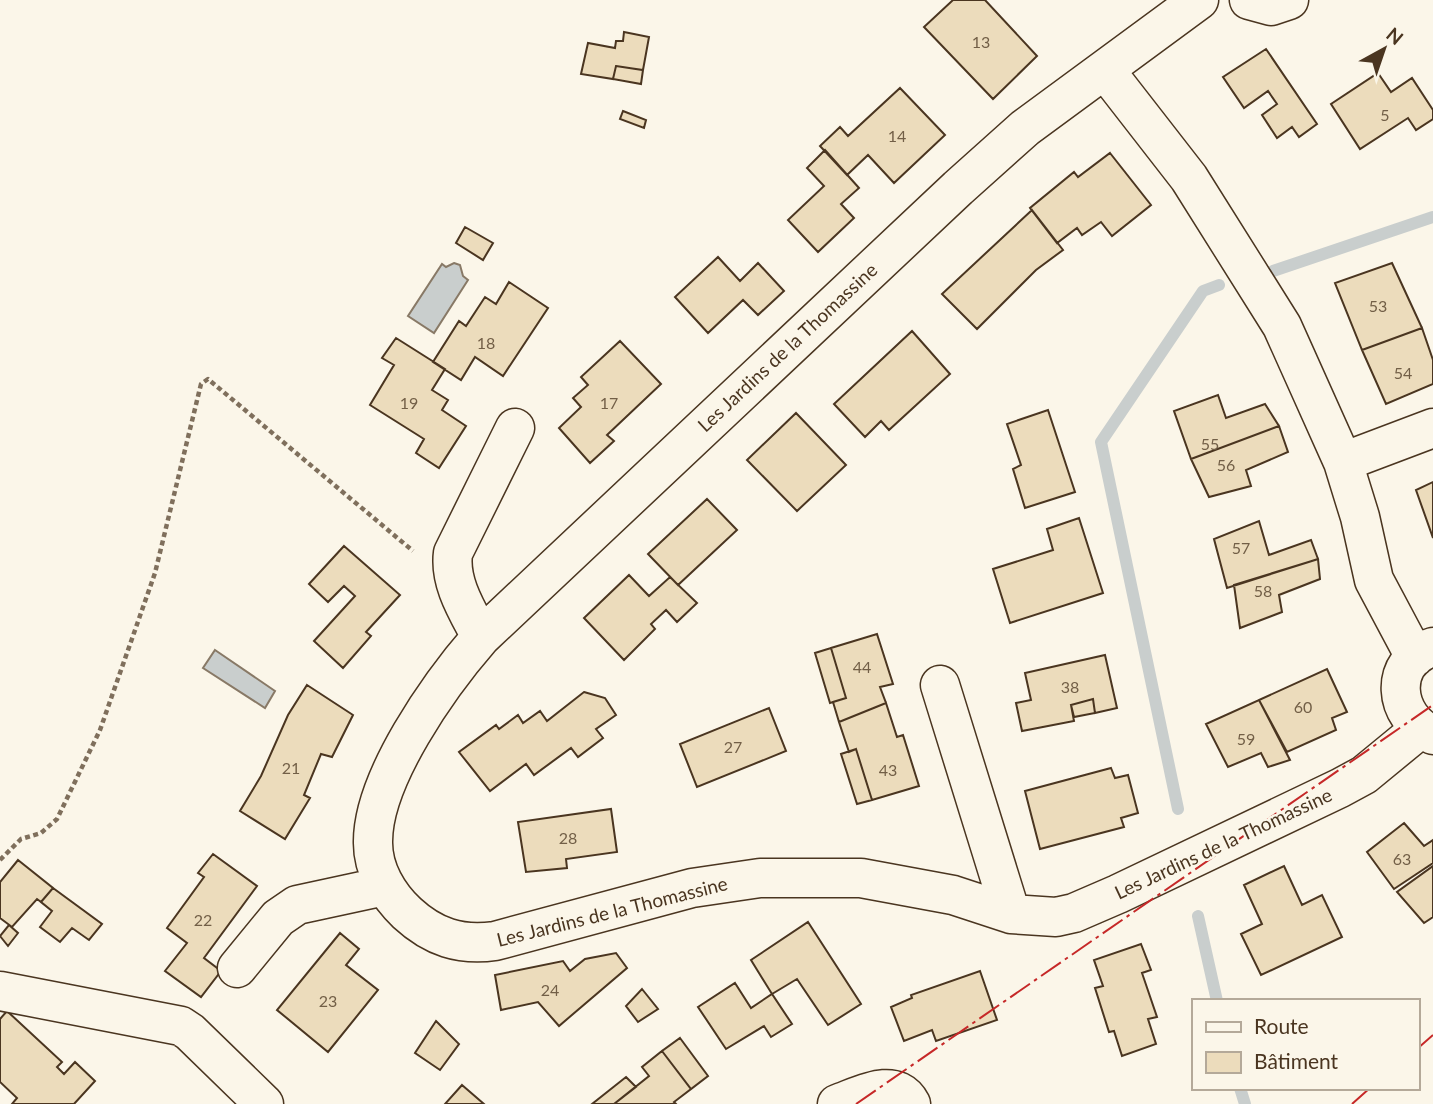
<svg xmlns="http://www.w3.org/2000/svg" width="1433" height="1104" viewBox="0 0 1433 1104" font-family="Lato,sans-serif">
	<style>
		.water { fill: #c9cecd; stroke: #887966; stroke-width: 2 }
		.lines { fill: none; stroke-linecap: round; stroke-linejoin: round }
		.stream { stroke: #c9cecd; stroke-width: 12 }
		.building { fill: #ecdcbc; stroke: #4a3520; stroke-width: 2 }
		.minor-casing { stroke: #4a3520; stroke-width: 41 }
		.path { stroke: #7f6f5c; stroke-width: 4.5; stroke-dasharray: 5 3.5; stroke-linecap: butt }
		.minor { stroke: #fbf6e9; stroke-width: 38 }
		.power { stroke: #c62828; stroke-width: 2; stroke-dasharray: 24 5 3.5 5; stroke-linecap: butt }
		.labels { text-anchor: middle; dominant-baseline: central; stroke-width: 5; stroke-linejoin: round; paint-order: stroke }
		.number-label { font-size: 16px; fill: #725f47 }
		.street-label { font-size: 19px; fill: #4a3520; stroke: #fbf6e9 }
	</style>
	<rect width="100%" height="100%" fill="#fbf6e9"/>
	<!-- water -->
	<path class="water" d="M454 263 460 265 463 276 468 280 434 333 408 316 442 264 446 267Z
		M215 650 275 691 265 708 203 668Z"/>
	<g class="lines">
		<!-- stream -->
		<path class="stream" d="M1273 271 1433 217
			M1178 809 1101 442 1203 291 1219 285
			M1198 916 1217 1001
			M1240 1088 1245 1104"/>
	</g>
	<!-- building -->
	<path class="building" d="M953 0H985L1037 56 993 99 924 27Z
		M624 32 649 37 643 70 616 66 613 79 581 74 588 43 615 48 616 41H623Z
		M1266 49 1317 124 1299 137 1292 127 1277 138 1262 115 1277 104 1268 91 1244 108 1223 77Z
		M616 66 643 70 641 84 613 79Z
		M1378 73 1391 92 1412 78 1433 110V119L1416 130 1408 118 1360 149 1331 104Z
		M900 88 945 135 894 183 868 155 847 175 820 146 840 127 848 136Z
		M623 111 646 120 644 128 620 119Z
		M825 150 859 188 841 204 854 218 818 252 788 220 824 186 807 168Z
		M1110 153 1151 205 1112 236 1101 222 1082 235 1077 228 1057 243 1030 208 1074 172 1078 177Z
		M1032 210 1063 250 1036 270 977 329 942 294Z
		M465 227 493 243 483 260 456 243Z
		M718 257 740 281 758 263 784 291 758 315 743 300 708 333 675 297Z
		M1392 263 1422 328 1362 350 1335 283Z
		M509 282 548 308 503 376 475 357 461 380 433 362 459 321 466 326 485 297 496 304Z
		M1422 328 1433 360V384L1386 404 1362 350Z
		M912 331 950 374 889 430 881 421 865 437 834 404Z
		M396 338 445 369 432 390 448 400 442 410 466 426 439 468 416 453 424 439 370 405 394 365 382 358Z
		M620 341 661 384 607 435 614 441 590 463 559 428 581 407 573 398 588 385 581 377Z
		M1218 395 1226 418 1265 404 1279 426 1191 459 1174 411Z
		M1048 410 1075 492 1025 508 1013 469 1021 465 1007 424Z
		M796 413 846 465 797 511 747 460Z
		M1279 426 1288 452 1246 470 1251 486 1209 497 1191 459Z
		M1433 482V538L1416 490Z
		M707 499 737 530 678 585 648 554Z
		M1079 518 1103 593 1010 623 993 569 1053 550 1047 529Z
		M1259 521 1269 555 1311 540 1318 559 1227 588 1214 539Z
		M344 546 400 595 366 632 371 636 343 668 314 641 355 596 344 586 328 602 309 584Z
		M1318 559 1320 579 1279 595 1282 612 1240 628 1234 585Z
		M629 575 649 596 670 577 697 603 677 622 666 610 651 624 655 629 624 660 584 618Z
		M877 634 893 684 880 687 886 703 839 722 833 702 846 698 831 648Z
		M831 648 846 698 830 703 815 653Z
		M1105 655 1117 708 1095 713 1093 699 1071 705 1074 721 1022 731 1016 703 1031 700 1025 673Z
		M1327 669 1347 712 1332 718 1336 730 1287 752 1259 700Z
		M307 685 353 715 332 757 321 754 304 795 310 798 285 839 240 811 261 776 288 715Z
		M584 692 605 698 616 715 596 729 603 738 578 757 571 748 534 775 526 764 490 791 459 752 496 725 499 729 518 715 523 723 540 711 547 721Z
		M1093 699 1095 713 1074 717 1071 705Z
		M1259 700 1290 760 1268 767 1261 753 1228 767 1206 724Z
		M886 703 897 737 903 735 919 786 872 800 856 749 849 752 839 722Z
		M769 708 786 751 697 787 680 744Z
		M856 749 872 800 857 804 841 754Z
		M1111 768 1115 778 1128 775 1138 813 1121 818 1124 827 1040 849 1025 791Z
		M611 809 617 852 566 859 567 868 526 872 518 822Z
		M1404 823 1424 846 1433 840V863L1394 889 1367 852Z
		M213 854 257 886 204 958 221 971 201 997 165 971 187 943 167 928 204 877 198 873Z
		M18 860 53 888 41 902 37 899 12 927 0 918V882Z
		M1284 866 1302 905 1322 895 1342 937 1261 975 1241 934 1262 924 1244 885Z
		M1433 866V917L1424 923 1397 892Z
		M53 888 102 924 89 940 72 928 60 942 40 927 52 911 41 902Z
		M808 922 861 1004 828 1025 797 979 772 994 751 960Z
		M9 925 18 933 8 946 0 936Z
		M340 933 359 949 346 965 378 990 328 1052 277 1010Z
		M1141 944 1151 970 1142 973 1157 1017 1148 1019 1156 1044 1122 1056 1114 1031 1109 1032 1095 988 1103 986 1094 960Z
		M616 953 627 968 559 1026 538 1002 501 1010 495 975 563 961 570 971 585 959Z
		M980 971 997 1020 936 1041 932 1030 904 1041 891 1007 912 998 911 995Z
		M735 983 751 1008 772 994 792 1024 771 1037 764 1026 726 1049 698 1007Z
		M642 989 658 1009 638 1022 626 1006Z
		M7 1011 62 1062 57 1067 64 1074 75 1062 95 1081 74 1104H12L17 1098 0 1082V1019Z
		M436 1021 459 1044 440 1070 415 1053Z
		M680 1038 708 1076 691 1089 662 1051Z
		M662 1051 691 1089 674 1102 676 1104H614L649 1076 642 1067Z
		M626 1077 636 1087 614 1104H592Z
		M462 1085 484 1104H445Z"/>
	<g class="lines">
		<defs>
			<path id="minor" d="M1199 0 1025 128 958 188 481 637C440 684 372 779 373 843 373 870 388 895 407 913 433 937 460 946 495 941L692 888 760 878H861L953 895 1011 914 1056 917 1074 913 1118 894 1340 788 1364 775 1420 729
				M1249 0 1271 6 1289 0
				M1105 70 1189 178 1282 326 1343 462 1360 517 1374 580 1415 657
				M1343 462 1433 428
				M481 637C468 612 449 583 453 553L515 428
				M1433 647C1387 661 1393 718 1433 735
				M940 685 1011 914
				M237 968 278 918 297 905 385 886
				M0 991 181 1026 190 1032 264 1104
				M837 1104C860 1096 896 1075 911 1104"/>
		</defs>
		<!-- minor casing -->
		<use href="#minor" class="minor-casing"/>
		<!-- path -->
		<path class="path" d="M0 860 21 839 41 833 57 819 100 730 155 573 201 384 208 379 413 551"/>
		<!-- minor -->
		<use href="#minor" class="minor"/>
		<!-- power -->
		<path class="power" d="M1417 1049 1433 1035
			M856 1104 1433 705
			M1352 1104 1370 1088"/>
	</g>
	<g class="labels">
		<!-- number labels -->
		<g class="number-label">
			<text x="981" y="41">13</text>
			<text x="1385" y="114">5</text>
			<text x="897" y="135">14</text>
			<text x="1378" y="305">53</text>
			<text x="486" y="342">18</text>
			<text x="1403" y="372">54</text>
			<text x="409" y="402">19</text>
			<text x="609" y="402">17</text>
			<text x="1210" y="443">55</text>
			<text x="1226" y="464">56</text>
			<text x="1241" y="547">57</text>
			<text x="1263" y="590">58</text>
			<text x="862" y="666">44</text>
			<text x="1070" y="686">38</text>
			<text x="1303" y="706">60</text>
			<text x="1246" y="738">59</text>
			<text x="733" y="746">27</text>
			<text x="291" y="767">21</text>
			<text x="888" y="769">43</text>
			<text x="568" y="837">28</text>
			<text x="1402" y="858">63</text>
			<text x="203" y="919">22</text>
			<text x="550" y="989">24</text>
			<text x="328" y="1000">23</text>
		</g>
		<!-- street labels -->
		<g class="street-label">
			<text transform="translate(787 347) rotate(-43)">Les Jardins de la Thomassine</text>
			<text transform="translate(1223 843) rotate(-25)">Les Jardins de la Thomassine</text>
			<text transform="translate(612 911) rotate(-14)">Les Jardins de la Thomassine</text>
		</g>
	</g>
	<!-- legend -->
	<rect x="1192" y="999" width="228" height="91" fill="#fbf6e9" stroke="#b4a999" stroke-width="2"/>
	<rect x="1206" y="1022" width="35" height="10" fill="#fbf6e9" stroke="#b4a999" stroke-width="2"/>
	<text x="1254" y="1034" font-size="21" fill="#4a3520">Route</text>
	<rect x="1206" y="1052" width="35" height="21" fill="#ecdcbc" stroke="#b4a999" stroke-width="2"/>
	<text x="1254" y="1069" font-size="21" fill="#4a3520">Bâtiment</text>
	<!-- north arrow -->
	<g transform="translate(1384 49) rotate(40)" stroke="#fbf6e9" stroke-width="5" paint-order="stroke">
	<path d="M0-5L12 26L0 18L-12 26Z" fill="#4a3520"/>
	<text y="-10" font-size="19" font-weight="bold" text-anchor="middle" fill="#4a3520">N</text>
	</g>
</svg>
